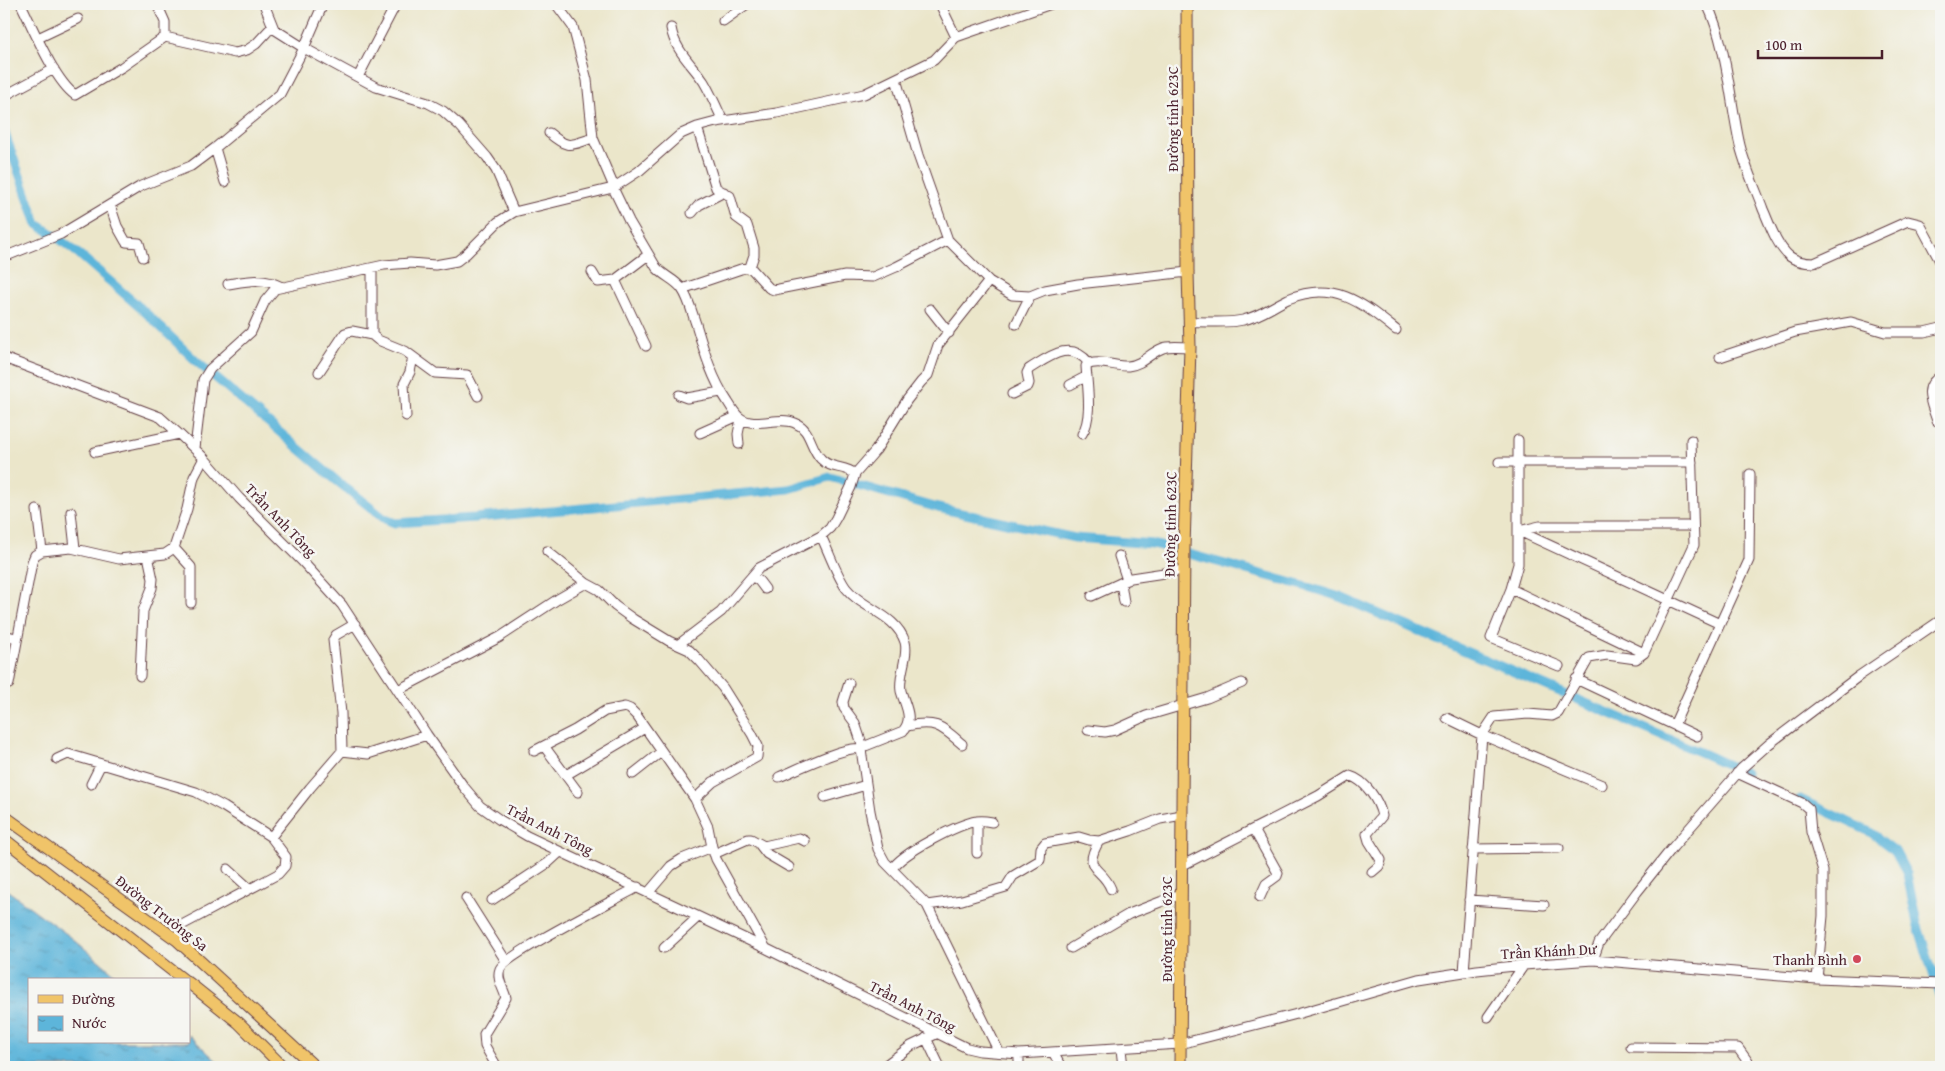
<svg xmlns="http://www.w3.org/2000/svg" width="1945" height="1071" viewBox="0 0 1945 1071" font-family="'Gentium Book Plus',serif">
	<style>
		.water { fill: url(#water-ripples); stroke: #546a82 }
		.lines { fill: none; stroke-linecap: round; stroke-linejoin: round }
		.canal { stroke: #5db5da; stroke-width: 9 }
		.minor-casing { stroke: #623d43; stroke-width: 11 }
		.major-casing { stroke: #623d43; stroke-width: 13 }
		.minor { stroke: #fff; stroke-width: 9 }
		.major { stroke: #f0c469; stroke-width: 11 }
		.poi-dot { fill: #d1495b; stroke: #f6f6f2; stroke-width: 2 }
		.labels { text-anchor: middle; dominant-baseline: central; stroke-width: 5; stroke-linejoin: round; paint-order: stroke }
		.street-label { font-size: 15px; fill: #4a1f2b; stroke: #f6f6f2 }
		.poi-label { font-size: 15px; fill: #4a1f2b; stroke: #f6f6f2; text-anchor: end }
	</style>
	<defs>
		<pattern id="water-ripples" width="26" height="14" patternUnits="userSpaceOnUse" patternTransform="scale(1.25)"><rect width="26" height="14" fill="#5db5da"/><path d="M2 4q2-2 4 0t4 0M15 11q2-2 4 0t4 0" fill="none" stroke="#4f93b1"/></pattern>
	</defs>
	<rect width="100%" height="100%" fill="#f6f6f2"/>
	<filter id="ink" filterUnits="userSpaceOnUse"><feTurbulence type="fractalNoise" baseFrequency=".02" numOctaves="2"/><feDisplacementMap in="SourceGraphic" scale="10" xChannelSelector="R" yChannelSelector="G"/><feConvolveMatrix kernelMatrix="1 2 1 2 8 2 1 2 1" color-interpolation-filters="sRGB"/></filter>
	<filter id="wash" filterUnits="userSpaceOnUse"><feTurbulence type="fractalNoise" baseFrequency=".0096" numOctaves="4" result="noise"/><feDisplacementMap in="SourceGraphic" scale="20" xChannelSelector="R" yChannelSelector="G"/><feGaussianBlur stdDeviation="1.12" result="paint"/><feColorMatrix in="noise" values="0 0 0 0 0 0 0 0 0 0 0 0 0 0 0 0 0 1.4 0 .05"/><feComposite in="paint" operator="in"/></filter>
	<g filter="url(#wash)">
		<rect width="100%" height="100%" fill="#ebe6ca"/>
		<!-- water -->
		<path class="water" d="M4 888 72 938 122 980H29V1042H189V1035L223 1067H4Z"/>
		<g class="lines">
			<!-- canal -->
			<path class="canal" d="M4 131 37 224 54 235 80 255 145 312 196 361 337 481 385 519 395 523 474 518 789 489 830 477 938 508 1075 538 1153 544 1311 588 1340 597 1704 754 1746 773
				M1800 799 1870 832 1895 851 1907 874 1917 923 1941 999"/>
		</g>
	</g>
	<g filter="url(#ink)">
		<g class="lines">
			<defs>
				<path id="minor" d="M21 4C33 28 54 80 75 95L122 67 165 37 235 53 247 50 256 44 269 30 274 29 304 48 376 87 428 103 443 111 459 125 487 157 496 170 514 212
					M157 4 165 22V37
					M264 4 274 29
					M556 4 573 27 587 80 593 138 614 187
					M940 4 956 37
					M1707 4C1726 43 1730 98 1739 141 1744 165 1755 187 1763 209 1770 225 1776 244 1789 256 1797 262 1805 263 1814 263L1908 221 1920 224 1941 263
					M723 21 747 4
					M671 28C675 51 692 64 704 82 711 94 717 108 723 121
					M38 38 78 19
					M358 77 396 4
					M896 79 918 155 948 240 989 281 1012 295 1030 296 1045 290 1078 284 1188 272
					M4 96 54 69
					M697 127 716 188 730 196 736 217 747 225 754 248V255L750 267
					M549 133C569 150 570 145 593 138
					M215 148 225 182
					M613 188 629 221 656 267C663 276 675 279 682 289 689 299 692 313 696 324 704 351 712 379 728 402 731 407 735 414 739 417 755 430 778 415 795 423 811 429 810 448 821 459 831 470 845 465 855 474
					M110 205 117 226 126 242 139 243 143 257
					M692 213 699 205 724 192
					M4 257 61 234 141 186 191 166 215 148 280 94 304 48 323 4
					M372 269V335L378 340 405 351 435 373 467 375 478 396
					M592 272 598 282 615 280
					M228 284C247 281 264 277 282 287
					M682 289 741 269 750 267 769 288 774 290 845 276 873 277 896 267 948 240
					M930 309 949 333
					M1189 322C1206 321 1226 324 1243 320 1259 317 1273 306 1288 299 1334 280 1361 302 1396 330
					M1016 324 1030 296
					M646 346 615 280 648 255
					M1720 357 1795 332 1851 322 1885 332H1924L1941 328
					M4 358 160 417 179 434 204 458 239 498 302 561 342 605 427 735 464 787 480 806 500 820 527 836 765 948 967 1048 980 1051 1019 1054 1180 1044 1297 1014 1419 979 1477 970 1524 965 1593 960 1817 979 1941 984
					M319 372 345 333 352 331 372 335
					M1070 385 1087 376
					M1012 394 1028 386 1029 383 1027 373 1029 369C1049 357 1070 339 1089 363
					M679 395 687 398 721 392
					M406 416 404 384 410 372 413 357
					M1937 421C1932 404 1921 387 1941 376
					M700 433 738 416
					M1082 434C1093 418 1087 385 1086 366 1096 358 1116 367 1128 366 1144 364 1149 353 1163 348 1170 345 1182 347 1190 347
					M1518 440V564L1511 589 1491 638 1559 666
					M739 444 738 434 741 419
					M195 448 203 380 210 369 251 332 265 301 275 289 384 265 410 263 435 265 457 261 466 254 498 222 514 212 613 188 639 171 681 134 697 127 716 122 777 113 864 94 934 60 956 37 1051 4
					M95 452 179 434
					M1499 462H1692
					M37 510 42 551
					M71 512 75 548
					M1519 531 1720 624
					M1519 531 1540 526H1693
					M821 536C828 550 837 576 846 588 862 609 896 614 905 642 909 656 898 676 901 691 905 706 914 718 903 731L863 747 861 749 870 811 878 849 885 862 927 905 999 1052
					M174 548 191 567V603
					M547 551 586 583
					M1119 556 1127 580
					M752 576 759 581 765 589
					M1121 583 1124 602
					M1511 589 1644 653
					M1092 596 1131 578 1184 570
					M4 635 16 638
					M679 644 721 612 759 568 821 536 830 528 836 518 851 487 855 474 876 450 907 400 921 382 928 375 938 345 989 281
					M140 676 143 611 152 588 153 579 148 556
					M1576 679 1697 736
					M849 683 843 702 844 708 855 723 863 747
					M9 684 32 562 35 555 42 551 71 548 119 559 165 554 174 548 187 509 194 477 204 458
					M398 690 500 637 558 599 586 583 599 590 615 606 633 619 669 641 689 650 699 660 723 688 752 734 758 746 757 757 713 782 695 799 708 827 712 847 716 859 765 947
					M1447 718 1482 735 1602 785
					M1674 725 1749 560 1750 474
					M907 726C936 720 941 726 962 744
					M1088 730 1105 732 1115 730 1146 716 1207 698 1242 683
					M544 746 578 792
					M342 751 341 713 333 640 336 635 355 624
					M534 751 575 730 605 711 625 707 630 709 637 716 695 799
					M57 759 68 754 196 792 224 807 271 837
					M1737 773 1802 803 1809 809 1811 832 1823 871V916L1817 979
					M633 774 661 752
					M566 775 645 728
					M779 777C796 770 846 745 861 749
					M91 784 101 764
					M825 797 866 785
					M1254 830 1278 873 1277 876 1266 884 1260 897
					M1099 841C1081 872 1102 866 1111 889
					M760 845 767 854 789 867
					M1473 849 1559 848
					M977 853V821
					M714 854 748 839H751L764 846 799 838 805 841
					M1181 866 1318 796 1350 776C1365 780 1379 801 1382 816L1367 834 1369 841 1381 860 1379 866 1372 872
					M228 869 250 889
					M892 869C902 853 958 824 977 821 982 820 987 821 992 822
					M648 893 671 866 682 859 712 847
					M466 898 506 961
					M492 900 548 863 560 852
					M1469 900 1544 905
					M927 905 962 900 1006 887 1013 876 1040 860 1041 848 1045 843 1079 837 1089 840 1099 841 1130 831 1160 819 1182 815
					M177 940 182 925 278 874 285 866 286 857 271 837 310 788 342 751 368 754 427 735
					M664 948 698 917
					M1071 948 1129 914 1181 894
					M1593 960 1599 943 1637 892 1673 847 1742 768 1769 744 1859 676 1941 620
					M1464 972 1482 735 1494 717 1528 714 1552 716 1558 713 1589 658 1607 655 1636 659 1644 653 1694 545 1691 440
					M1488 1017 1524 965
					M926 1038 940 1067
					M1631 1047 1738 1048 1751 1066
					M1121 1049 1123 1067
					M1053 1052 1061 1067
					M1019 1054V1067
					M497 1067 485 1046 484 1034 506 998C504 989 496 979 500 969 506 954 617 899 638 887
					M883 1067 911 1046 936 1034"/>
				<path id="major" d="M4 816 177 940 315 1067
					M4 839 184 980
					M189 983 239 1023 283 1067
					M1180 1067 1184 548 1190 347 1188 272 1187 4"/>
			</defs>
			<!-- minor casing -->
			<use href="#minor" class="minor-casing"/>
			<!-- major casing -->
			<use href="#major" class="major-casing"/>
			<!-- minor -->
			<use href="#minor" class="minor"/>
			<!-- major -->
			<use href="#major" class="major"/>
		</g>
	</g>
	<!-- markers -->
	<circle class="poi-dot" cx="1857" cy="959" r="5"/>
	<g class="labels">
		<!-- street labels -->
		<g class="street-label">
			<text transform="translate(1172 119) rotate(-90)">Đường tỉnh 623C</text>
			<text transform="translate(281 520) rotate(46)">Trần Anh Tông</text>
			<text transform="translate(1170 524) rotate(-89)">Đường tỉnh 623C</text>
			<text transform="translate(550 829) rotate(27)">Trần Anh Tông</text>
			<text transform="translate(162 913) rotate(38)">Đường Trường Sa</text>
			<text transform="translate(1166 929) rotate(-90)">Đường tỉnh 623C</text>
			<text transform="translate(1549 951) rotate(-3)">Trần Khánh Dư</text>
			<text transform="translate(913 1006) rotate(27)">Trần Anh Tông</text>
		</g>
		<!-- poi labels -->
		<g class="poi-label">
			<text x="1847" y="959">Thanh Bình</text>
		</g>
	</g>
	<!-- margin -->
	<rect width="1945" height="1071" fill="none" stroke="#f6f6f2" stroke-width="20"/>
	<!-- legend -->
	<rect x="28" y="978" width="162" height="65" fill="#f6f6f2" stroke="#b1a0a2"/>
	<rect x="38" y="995" width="25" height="8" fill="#f0c469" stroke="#b1a0a2"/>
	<text x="72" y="1004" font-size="15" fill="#4a1f2b">Đường</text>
	<rect x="38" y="1016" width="25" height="15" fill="url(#water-ripples)" stroke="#b1a0a2"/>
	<text x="72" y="1028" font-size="15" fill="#4a1f2b">Nước</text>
	<!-- scale -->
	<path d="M1758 50v8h124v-8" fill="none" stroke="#4a1f2b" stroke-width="2.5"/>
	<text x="1765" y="50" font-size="15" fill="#4a1f2b" stroke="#f6f6f2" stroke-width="4" paint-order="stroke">100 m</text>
</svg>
